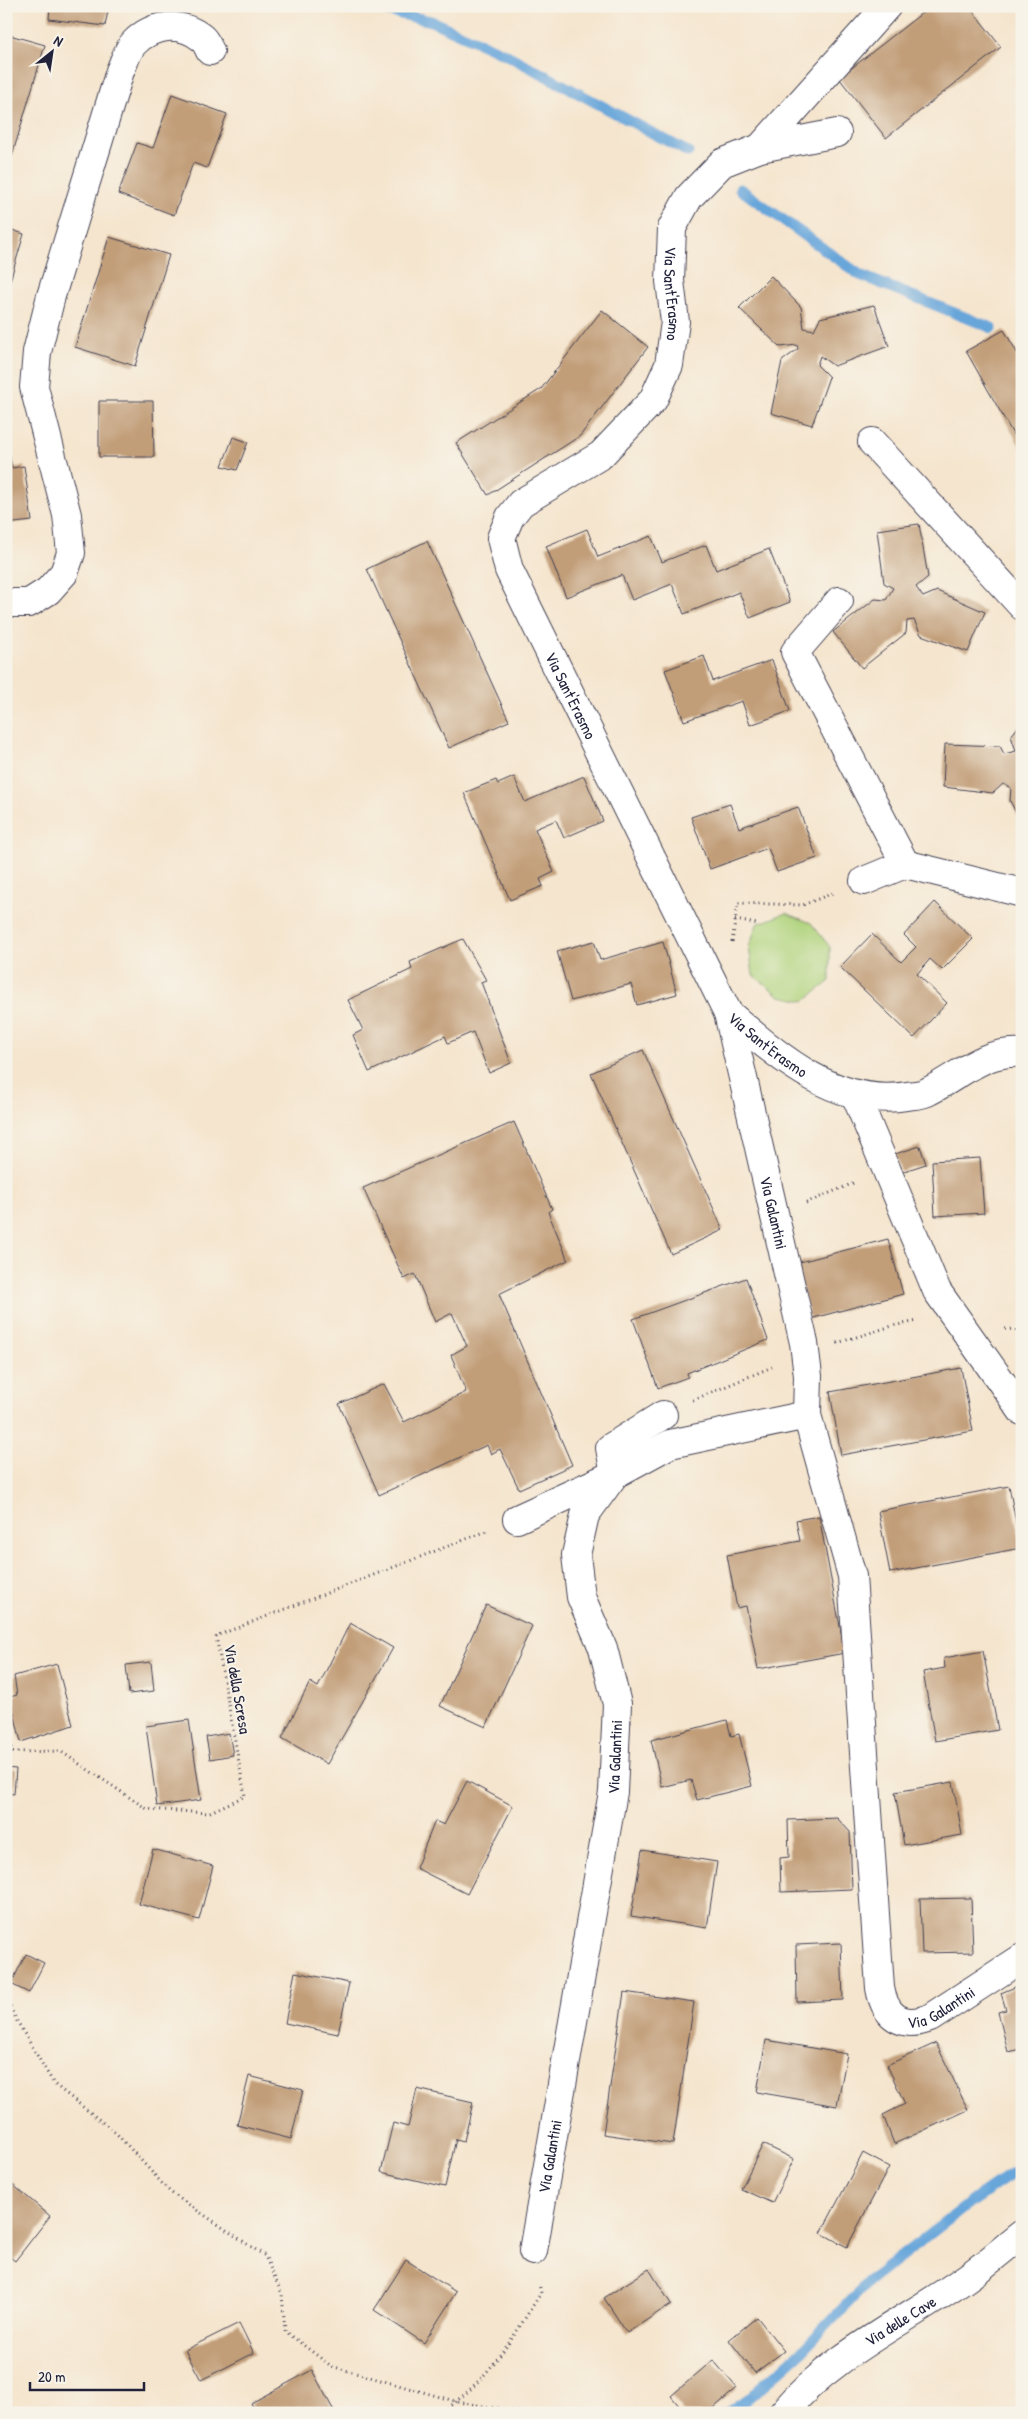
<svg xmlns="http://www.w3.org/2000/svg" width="1028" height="2419" viewBox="0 0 1028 2419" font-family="'Patrick Hand',sans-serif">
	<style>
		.green { fill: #afd37c; stroke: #687a5c }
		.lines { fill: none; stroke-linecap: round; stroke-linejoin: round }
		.stream { stroke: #68a6da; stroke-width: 11 }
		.building { fill: #c19d78 }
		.minor-casing { stroke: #423f51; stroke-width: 30 }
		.path { stroke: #423f51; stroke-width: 3; stroke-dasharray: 1 4; stroke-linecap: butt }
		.minor { stroke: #fff; stroke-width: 28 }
		.labels { text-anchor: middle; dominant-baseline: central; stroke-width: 4; stroke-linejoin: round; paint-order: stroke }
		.street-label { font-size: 16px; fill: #22223b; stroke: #f7f3e8 }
	</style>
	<rect width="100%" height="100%" fill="#f7f3e8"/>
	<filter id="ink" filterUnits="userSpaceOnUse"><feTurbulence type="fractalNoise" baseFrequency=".02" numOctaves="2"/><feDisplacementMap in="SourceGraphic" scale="10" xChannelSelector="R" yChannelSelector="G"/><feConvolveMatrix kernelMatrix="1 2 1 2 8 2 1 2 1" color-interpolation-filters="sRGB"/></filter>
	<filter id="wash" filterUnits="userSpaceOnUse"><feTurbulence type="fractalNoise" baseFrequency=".0096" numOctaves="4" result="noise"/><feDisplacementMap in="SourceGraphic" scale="20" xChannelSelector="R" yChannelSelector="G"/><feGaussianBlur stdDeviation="1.12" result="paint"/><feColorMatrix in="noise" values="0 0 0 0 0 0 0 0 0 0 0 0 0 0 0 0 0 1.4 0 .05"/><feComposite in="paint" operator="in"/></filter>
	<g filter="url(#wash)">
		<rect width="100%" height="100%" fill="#f5e5ce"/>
		<!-- green -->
		<path class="green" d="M786 913 811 923 830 947V981L804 1001 780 996 753 975 749 947 757 924Z"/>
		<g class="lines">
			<!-- stream -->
			<path class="stream" d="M365 6 431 21 505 54 688 152
				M740 189 860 275 992 328
				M728 2413 748 2399 802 2351 869 2281 974 2200 1022 2167"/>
		</g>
		<g id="blocks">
			<!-- building -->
			<path class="building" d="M50 6H109L105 26 49 19Z
				M931 6H969L1001 47 886 138 839 78Z
				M6 34 45 45 9 166 6 165Z
				M172 94 227 114 207 168 193 163 174 215 118 194 137 143 153 148Z
				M6 228 24 234 7 291H6Z
				M109 237 169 255 135 366 75 347Z
				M771 276 801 307 804 328 814 330 820 318 874 305 889 346 834 366 820 356 817 365 829 377 812 425 771 413 782 361 798 349 797 345 780 347 739 308Z
				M602 310 648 347 580 436 488 495 456 443 541 389Z
				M1004 330 1022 361V450L966 351Z
				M99 401H153L154 457H99Z
				M6 435 12 468 24 466 32 521 6 524Z
				M233 437 248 442 237 470 222 466Z
				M919 524 928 577 916 587 923 597 937 591 985 612 968 652 921 635 914 620 907 621 906 633 862 668 833 632 875 599 886 600 893 588 884 583 877 530Z
				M587 529 598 557 651 536 662 562 706 545 716 570 769 549 790 602 750 618 739 592 684 614 672 584 632 600 622 575 566 597 546 546Z
				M427 541 509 721 449 748 367 569Z
				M704 656 713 681 772 660 790 711 750 725 742 701 684 721 665 670Z
				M1022 722V824L1010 801 1011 788 1003 784 993 793 943 787 945 744 1000 746 1004 754 1016 751 1011 736Z
				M584 776 603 821 564 838 556 820 535 829 554 872 540 879 543 886 510 900 464 793 496 780 498 784 514 777 525 802Z
				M730 804 739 828 798 807 817 858 777 872 768 848 710 869 691 817Z
				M935 902 973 939 942 970 930 959 917 974 947 1003 914 1038 840 967 872 934 901 962 916 947 904 935Z
				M463 939 486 980 481 982 511 1063 489 1073 473 1032 448 1043 445 1036 369 1072 353 1035 363 1030 348 1000 412 969 410 962Z
				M594 941 600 960 663 942 677 994 637 1005 631 984 571 1001 557 951Z
				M643 1050 723 1230 671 1254 591 1073Z
				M514 1122 552 1209 548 1212 568 1260 499 1294 572 1465 519 1489 500 1449 491 1454 487 1445 379 1495 339 1404 384 1384 404 1422 466 1392 451 1355 467 1346 452 1313 435 1322 415 1274 404 1279 363 1188Z
				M920 1146 926 1164 901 1172 895 1154Z
				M980 1158 984 1213 935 1216 932 1161Z
				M888 1239 903 1294 810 1319 796 1263Z
				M746 1278 768 1340 687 1373 688 1377 658 1388 633 1319Z
				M961 1368 973 1431 841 1455 830 1392Z
				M1009 1486 1021 1548 890 1573 878 1511Z
				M819 1516 845 1653 758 1669 746 1606 737 1608 727 1555 800 1541 796 1520Z
				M486 1605 532 1626 486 1727 440 1706Z
				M350 1623 393 1648 327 1764 282 1738 310 1682 318 1687Z
				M983 1651 998 1730 935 1741 923 1672 945 1668 944 1658Z
				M151 1662 154 1691 129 1694 126 1665Z
				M57 1664 73 1725 21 1742 10 1697 17 1695 14 1676Z
				M189 1720 201 1800 157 1806 146 1726Z
				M727 1720 731 1736 739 1734 752 1786 697 1800 691 1780 662 1787 651 1740Z
				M229 1733 233 1755 210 1759 206 1737Z
				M6 1768 16 1769 14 1794 6 1793Z
				M467 1781 513 1806 467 1894 416 1868 435 1821 444 1825Z
				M953 1782 962 1835 904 1845 895 1792Z
				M837 1818 850 1832 852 1889 781 1892 780 1858 789 1857 788 1820Z
				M153 1849 213 1866 199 1920 139 1904Z
				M642 1850 717 1862 707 1928 631 1916Z
				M971 1898 973 1952 922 1953 920 1899Z
				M841 1943 843 2000 797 2002 796 1945Z
				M26 1954 44 1963 29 1993 11 1984Z
				M295 1972 349 1983 338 2034 285 2023Z
				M1022 1984V2049L1008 2052 998 2012 1006 2010 1001 1993Z
				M624 1992 694 2002 673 2144 603 2134Z
				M766 2040 847 2054 837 2106 757 2092Z
				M936 2043 968 2110 894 2144 883 2115 905 2104 887 2065Z
				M249 2076 303 2090 291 2139 237 2125Z
				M417 2089 473 2102 464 2141 456 2139 445 2187 381 2172 393 2123 408 2127Z
				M763 2144 794 2159 772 2203 741 2189Z
				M863 2153 889 2167 847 2247 821 2233Z
				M6 2179 50 2216 15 2261 6 2254Z
				M406 2260 456 2292 424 2343 374 2310Z
				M649 2269 671 2304 627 2333 604 2298Z
				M757 2317 784 2351 755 2373 729 2340Z
				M239 2323 254 2353 201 2380 185 2350Z
				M713 2360 737 2388 708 2413H685L671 2396Z
				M312 2370 335 2413H256L251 2403Z"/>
		</g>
	</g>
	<g filter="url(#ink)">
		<use href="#blocks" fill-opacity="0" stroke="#423f51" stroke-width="1"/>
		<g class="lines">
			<defs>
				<g id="minor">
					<path id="s1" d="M837 133 760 148 722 163 689 197 672 228 670 281 675 322 669 365 653 400 601 455 521 503 510 517 501 538 509 570 728 1013C778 1056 836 1108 907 1096 914 1095 923 1095 929 1091 961 1075 984 1050 1022 1053"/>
					<path d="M760 148 887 6"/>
					<path d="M872 442 1022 606"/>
					<path d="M839 601 795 652 905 864 1022 893"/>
					<path d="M6 603H29L48 591 64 573 71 553 67 515 34 387 37 352 51 296 120 71C124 63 127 50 134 43 152 24 181 21 202 38 205 40 208 47 210 51"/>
					<path d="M864 881 905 864"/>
					<path id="s2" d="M728 1013 804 1343 808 1376 807 1415 852 1576 880 1988C885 2016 901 2029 930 2018L1022 1958"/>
					<path d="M855 1094 937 1291 1022 1411"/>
					<path d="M517 1519 615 1474 610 1448 663 1415"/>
					<path id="s3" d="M533 2251 613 1792 617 1704 603 1648 581 1597 576 1555 585 1515 615 1474 670 1444 807 1415"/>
					<path id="s4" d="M783 2413C831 2355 904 2322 965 2279 985 2265 1003 2249 1022 2234"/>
				</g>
			</defs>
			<!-- minor casing -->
			<use href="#minor" class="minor-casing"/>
			<!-- path -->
			<path class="path" d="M735 920 757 924
				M732 942 738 903 803 905 833 893
				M806 1203 856 1182
				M1005 1329 1022 1330
				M837 1343 892 1326 918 1321
				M693 1400 772 1367
				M6 1733 13 1752 60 1751 147 1809 208 1813 245 1796 216 1636 487 1531
				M6 1998 17 2021 54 2084 116 2133 170 2192 265 2256 282 2294 285 2331 331 2366 458 2402 526 2413
				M438 2413C485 2387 513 2337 541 2293L539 2284"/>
			<!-- minor -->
			<use href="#minor" class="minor"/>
		</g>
	</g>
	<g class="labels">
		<!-- street labels -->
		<g class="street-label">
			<text stroke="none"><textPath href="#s1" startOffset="268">Via Sant'Erasmo</textPath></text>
			<text stroke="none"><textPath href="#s1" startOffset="761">Via Sant'Erasmo</textPath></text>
			<text stroke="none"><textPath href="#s1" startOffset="1166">Via Sant'Erasmo</textPath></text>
			<text stroke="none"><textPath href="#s2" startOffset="205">Via Galantini</textPath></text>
			<text transform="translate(238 1689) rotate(80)">Via della Scresa</text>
			<text stroke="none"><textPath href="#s3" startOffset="501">Via Galantini</textPath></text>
			<text stroke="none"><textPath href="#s2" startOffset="1075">Via Galantini</textPath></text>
			<text stroke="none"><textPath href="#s3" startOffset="96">Via Galantini</textPath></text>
			<text stroke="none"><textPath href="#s4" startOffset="150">Via delle Cave</textPath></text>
		</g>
	</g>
	<!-- margin -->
	<rect width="1028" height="2419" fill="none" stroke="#f7f3e8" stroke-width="25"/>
	<!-- north arrow -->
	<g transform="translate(52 52) rotate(30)" stroke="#f7f3e8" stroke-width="4" paint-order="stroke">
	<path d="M0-4L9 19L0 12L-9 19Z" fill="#22223b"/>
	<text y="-8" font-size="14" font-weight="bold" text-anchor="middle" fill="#22223b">N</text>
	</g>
	<!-- scale -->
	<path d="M30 2382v8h114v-8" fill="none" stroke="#22223b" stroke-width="2.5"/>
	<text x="38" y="2382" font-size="15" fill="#22223b" stroke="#f7f3e8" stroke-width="4" paint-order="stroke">20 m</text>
</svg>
